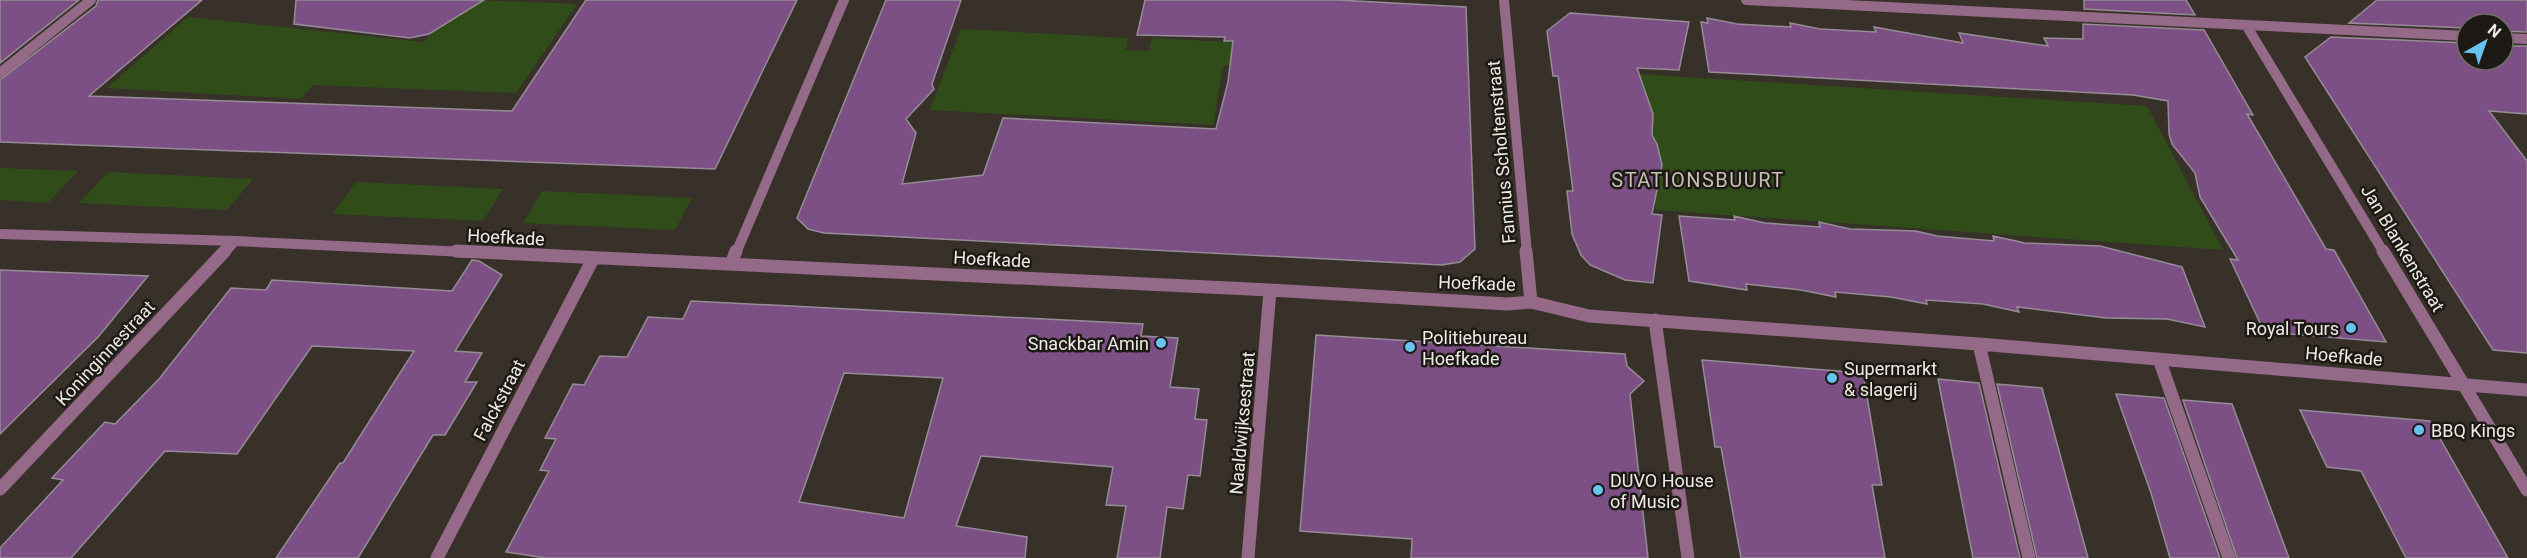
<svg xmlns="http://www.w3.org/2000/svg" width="2527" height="558" viewBox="0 0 2527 558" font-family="Roboto,sans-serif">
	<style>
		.green { fill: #304d19 }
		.building { fill: #7d5085; stroke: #958c96; stroke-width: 1.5; fill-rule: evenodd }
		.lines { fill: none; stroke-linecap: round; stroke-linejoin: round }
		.street-far1 { stroke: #956988; stroke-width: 10 }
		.street { stroke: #956988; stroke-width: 13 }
		.poi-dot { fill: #69c3f1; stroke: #1d1a16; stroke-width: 2 }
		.labels { text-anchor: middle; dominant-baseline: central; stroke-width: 5; stroke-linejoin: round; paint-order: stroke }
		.street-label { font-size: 18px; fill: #eeeae4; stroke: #1d1a16 }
		.poi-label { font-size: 18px; fill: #eeeae4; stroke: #1d1a16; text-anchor: start }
		.neighbourhood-label { font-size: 20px; letter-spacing: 1.5px; fill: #c7bfb4; stroke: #1d1a16 }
	</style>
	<rect width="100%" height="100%" fill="#383129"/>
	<!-- green -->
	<path class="green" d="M472 0 577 4 516 93 313 85 301 99 107 88 188 17 423 42Z
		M961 29 1128 38 1126 50 1148 51 1152 38 1304 46 1302 69 1223 65 1213 125 930 110Z
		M1637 74 2147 106 2223 250 1656 210Z
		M0 168 78 171 48 203 0 200Z
		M108 172 253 179 227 210 79 203Z
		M356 182 503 189 483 221 332 214Z
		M542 191H543L692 198 675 230 523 223Z"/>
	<!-- building -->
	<path class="building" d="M0 0H79L0 63Z
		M98 0H202L89 96 512 111 586 0H797L715 169 0 142V80L96 6Z
		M296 0H484L429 34 410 38 294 24Z
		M886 0H961L932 84 934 89 906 119 916 133 902 184 983 175 1003 118 1216 129 1228 82 1233 41H1224L1225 37 1137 35 1145 0H1338L1466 7 1475 249 1460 262 1442 265 824 233 808 229 797 218Z
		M2084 0H2186L2195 15 2084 9Z
		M2377 0H2527V32L2503 31V24H2467V28L2349 23Z
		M1570 13 1689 22 1679 70 1637 68 1653 114 1652 135 1657 144 1662 165 1652 214 1662 215 1653 283 1625 280 1590 265 1581 255 1572 234 1567 191H1573L1558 76H1553L1547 31Z
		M1707 18 1737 24 1791 27 1790 23 1820 29 1876 32 1874 27 1963 43 1959 33 2048 46 2044 38 2083 39V24L2204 30 2253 115 2247 114 2326 249 2334 250 2386 342 2291 334 2288 329 2262 327 2230 259 2238 260 2200 197 2195 173 2172 144 2169 134 2168 101 2133 95 1709 72 1701 22 1708 23Z
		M2331 37 2467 43V60H2503V46H2527V114L2489 111 2527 161V353L2493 350 2305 57Z
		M1679 216 1735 220 1734 216 1765 223 1820 227 1819 222 1850 229 1916 231 1937 236 1994 241 1993 236 2025 243 2100 246 2182 267 2205 327 2167 319 2106 318 2017 307 2019 312 1983 304 1926 300 1927 304 1891 297 1835 292 1836 297 1801 290 1746 284 1747 290 1689 281Z
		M472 260 479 261 502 275 455 351 482 353 465 382H477L445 435H433L358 558H276L340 463H343L414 351 312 346 237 454 165 451 71 558H0V548L63 480 52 478 105 422 115 424 159 379 231 288 266 290 272 280 452 291Z
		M0 270 148 276 99 336 0 434Z
		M691 301 1143 324 1141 336 1178 338 1170 387 1199 389 1195 419 1207 420 1200 476 1188 475 1183 509 1167 507 1160 558H1117L1126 506 1106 505 1113 467 981 456 956 526 1027 537 1025 558H546L506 552 549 471 540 470 556 439 545 438 573 384 584 385 600 356 627 357 648 317 683 319ZM844 373 943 378 904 518 799 502Z
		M1316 335 1625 354 1627 366 1644 381 1630 394 1648 558H1411L1412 539 1300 531Z
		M1702 360 1863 373 1882 485H1872L1885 558H1741L1721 447H1715Z
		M1938 379 1979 383 2020 558H1973Z
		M1997 384 2042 388 2088 558H2037Z
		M2116 394 2164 398 2220 558H2170L2151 493Z
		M2183 400 2232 404 2289 558H2237Z
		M2300 410 2430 421 2508 558H2406L2361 471 2327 467Z"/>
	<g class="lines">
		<!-- street-far1 -->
		<path class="street-far1" d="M1504 0 1527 253
			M1746 0 2467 36
			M2246 25 2384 253
			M2503 38 2527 39
			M0 73 91 0
			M0 234 235 241 487 253
			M224 253 235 241
			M736 253 844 0"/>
		<!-- street -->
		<path class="street" d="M456 251 1270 290 1507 304 1531 302 1589 316 1979 344 2527 390
			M1526 251 1531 302
			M2383 251 2527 490
			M731 264 736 251
			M1655 320 1688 558
			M1979 344 2029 558
			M2159 359 2229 558
			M0 489 225 251
			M437 558 593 259
			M1248 558 1270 290"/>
	</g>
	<!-- markers -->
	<g class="poi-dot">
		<circle cx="2351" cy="328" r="6"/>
		<circle cx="1161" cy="343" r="6"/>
		<circle cx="1410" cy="347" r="6"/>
		<circle cx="1832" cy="378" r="6"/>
		<circle cx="2419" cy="430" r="6"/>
		<circle cx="1598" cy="490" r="6"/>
	</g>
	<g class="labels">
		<!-- street labels -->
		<g class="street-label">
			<text transform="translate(1501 152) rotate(-95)">Fannius Scholtenstraat</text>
			<text transform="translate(506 237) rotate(3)">Hoefkade</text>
			<text transform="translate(2403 248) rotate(59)">Jan Blankenstraat</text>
			<text transform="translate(992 259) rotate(3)">Hoefkade</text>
			<text transform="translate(1477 283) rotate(2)">Hoefkade</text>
			<text transform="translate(105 353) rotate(-47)">Koninginnestraat</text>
			<text transform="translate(2344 356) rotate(5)">Hoefkade</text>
			<text transform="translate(499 400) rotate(-62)">Falckstraat</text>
			<text transform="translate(1242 423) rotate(-85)">Naaldwijksestraat</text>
		</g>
		<!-- poi labels -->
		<g class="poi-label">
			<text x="2339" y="328" text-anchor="end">Royal Tours</text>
			<text x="1422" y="337">Politiebureau<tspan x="1422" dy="21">Hoefkade</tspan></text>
			<text x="1149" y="343" text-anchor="end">Snackbar Amin</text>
			<text x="1844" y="368">Supermarkt<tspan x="1844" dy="21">&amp; slagerij</tspan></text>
			<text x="2431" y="430">BBQ Kings</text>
			<text x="1610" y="480">DUVO House<tspan x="1610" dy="21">of Music</tspan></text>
		</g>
		<!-- neighbourhood labels -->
		<g class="neighbourhood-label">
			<text x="1698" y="180">STATIONSBUURT</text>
		</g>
	</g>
	<!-- north arrow -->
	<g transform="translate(2485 42) rotate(40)"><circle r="28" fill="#1d1a16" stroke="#716d68" stroke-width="1.5"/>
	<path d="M0-4.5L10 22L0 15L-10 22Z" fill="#69c3f1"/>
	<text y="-9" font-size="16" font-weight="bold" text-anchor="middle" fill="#eeeae4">N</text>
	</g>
</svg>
